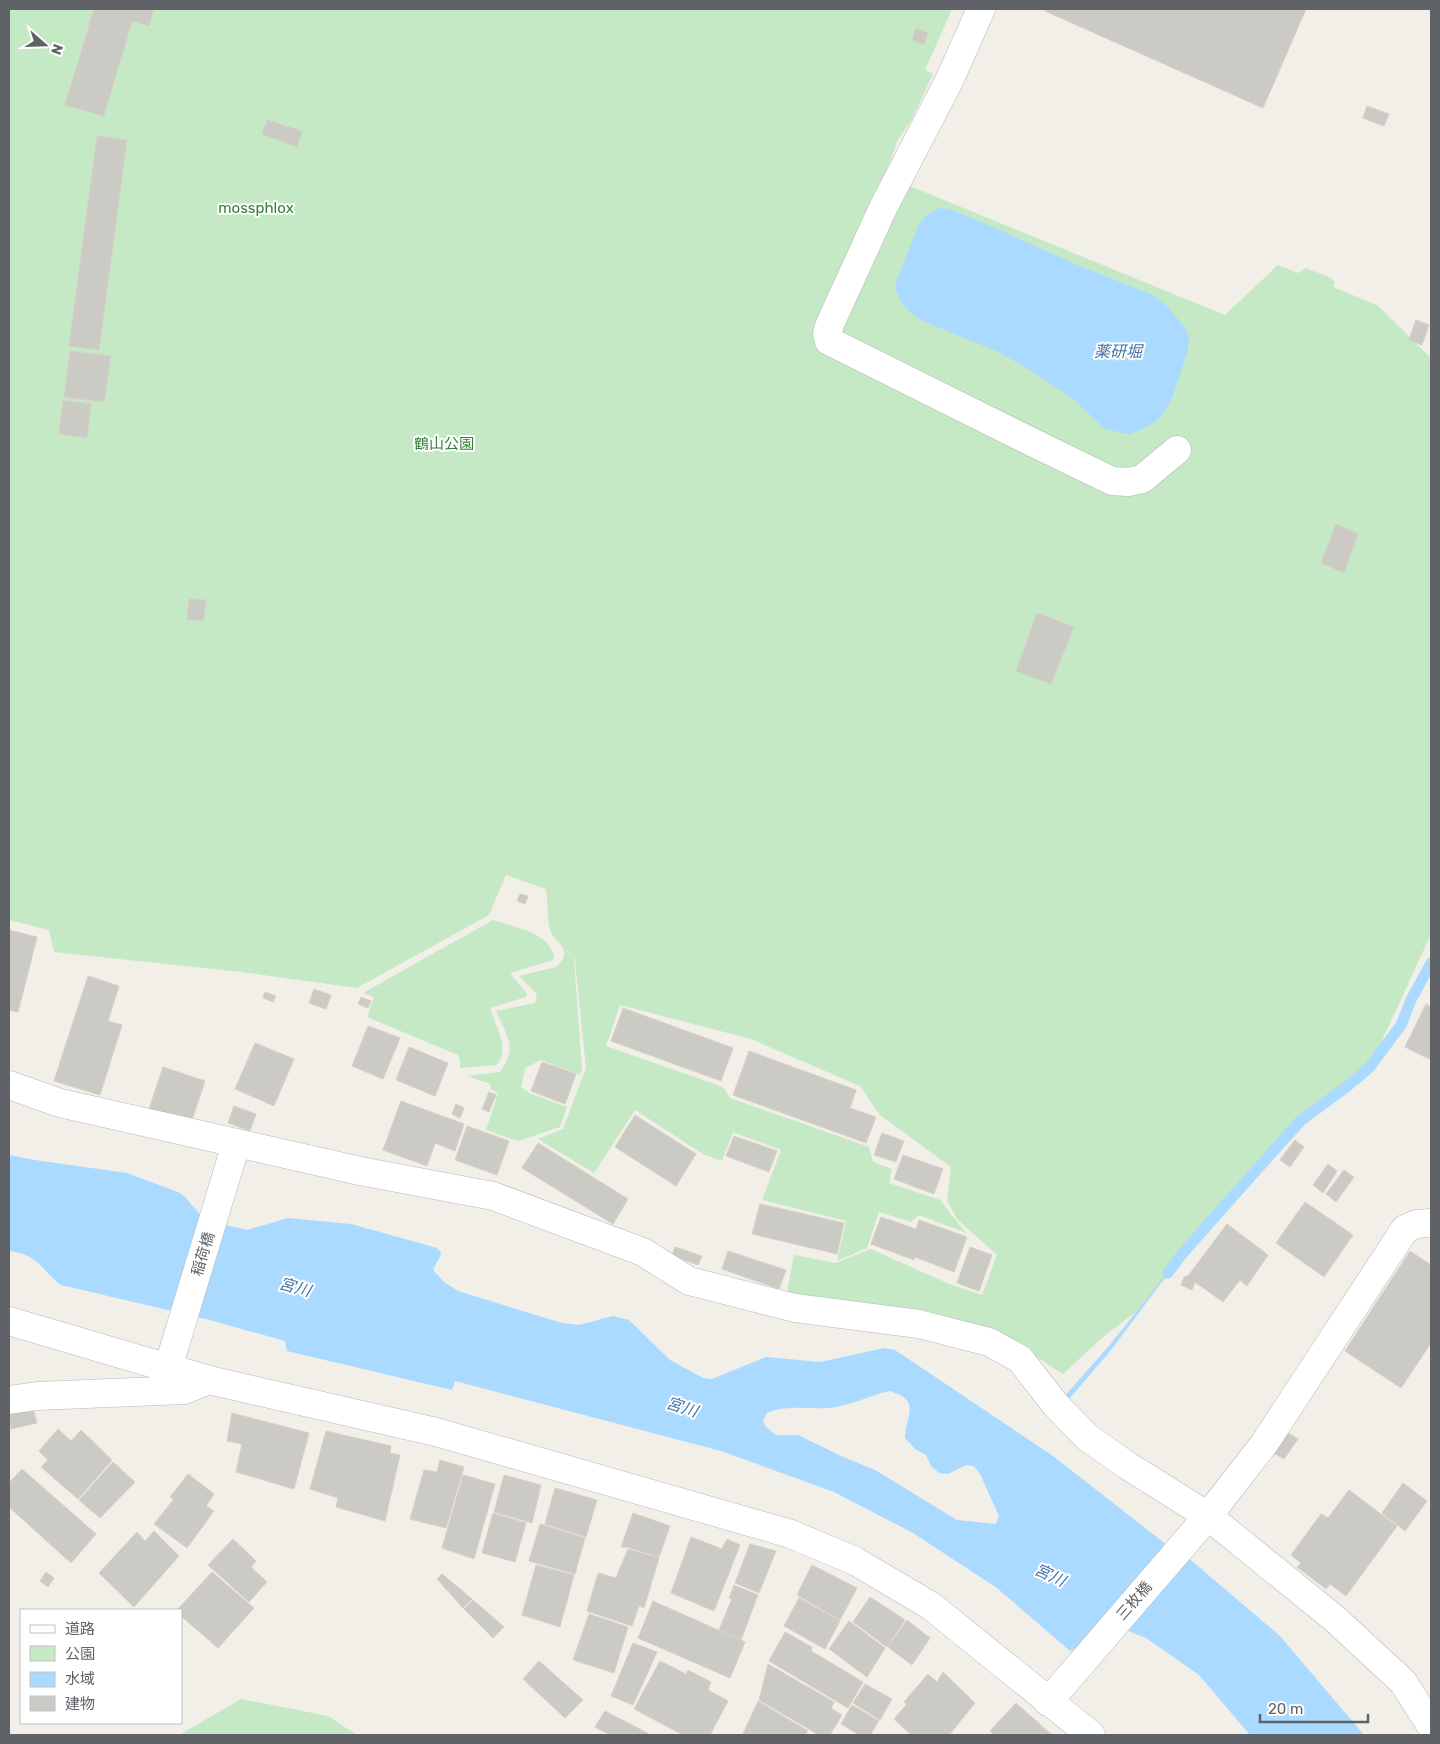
<svg xmlns="http://www.w3.org/2000/svg" width="1440" height="1744" viewBox="0 0 1440 1744" font-family="Rubik,'Noto Sans JP',sans-serif">
	<style>
		.green { fill: #c5e8c5 }
		.water { fill: #aadaff; fill-rule: evenodd }
		.lines { fill: none; stroke-linecap: round; stroke-linejoin: round }
		.stream { stroke: #aadaff; stroke-width: 11 }
		.building { fill: #cccac5; stroke: #d6d1c6 }
		.minor-casing { stroke: #b5b8bc; stroke-width: 29 }
		.minor { stroke: #fff; stroke-width: 28 }
		.labels { text-anchor: middle; dominant-baseline: central; stroke-width: 4; stroke-linejoin: round; paint-order: stroke }
		.park-label { font-size: 15px; fill: #348238; stroke: #fff }
		.street-label { font-size: 15px; fill: #5f6368; stroke: #fff }
		.water-label { font-size: 16px; font-style: italic; fill: #4174aa; stroke: #fff }
	</style>
	<rect width="100%" height="100%" fill="#f1efe8"/>
	<!-- green -->
	<path class="green" d="M9 9H952L925 70 933 74 911 121 898 139 885 176 1225 315 1278 265 1298 273 1306 268 1331 278 1335 283 1333 287 1377 305 1431 358V934L1374 1058 1329 1102 1309 1120 1157 1288 1141 1308 1104 1336 1063 1374 999 1332 787 1293 794 1255 836 1263 871 1249 949 1284 982 1295 997 1255 957 1219 947 1200 951 1167 880 1115 860 1086 751 1039 620 1005 606 1046 723 1087 730 1098 869 1147 873 1162 892 1169 889 1183 940 1200 966 1233 919 1215 911 1222 879 1212 867 1248 837 1261 846 1221 762 1200 781 1150 733 1132 722 1161 703 1154 635 1110 594 1173 538 1139 563 1129 586 1068 575 960 562 945 574 960 582 1069 580 1075 541 1060 525 1068 521 1087 529 1093 567 1107 560 1127 518 1141 486 1130 498 1093 491 1089 490 1084 468 1076 500 1072C518 1047 507 1036 496 1011L535 1003 537 994 519 976 556 967C576 950 554 943 550 930 547 918 548 902 546 889L506 875 489 915 357 988 241 972 54 952 49 930 9 920Z
		M493 920C514 927 550 932 554 957L553 960 510 973 527 994 526 997 490 1008C496 1028 510 1047 497 1065L460 1068V1060L458 1055 367 1017 374 997 363 993Z
		M241 1699 328 1716 357 1735H179Z"/>
	<!-- water -->
	<path class="water" d="M941 208 950 209 993 227 1075 264 1153 295 1168 307 1185 328 1189 337 1188 350 1172 398 1164 413 1155 422 1143 429 1129 434 1105 429 1074 400 1039 376 1001 353 923 321 914 316 901 302 896 289V282L918 226C924 216 930 212 941 208Z
		M9 1155 35 1160 127 1173 178 1192 185 1197 205 1220 247 1230 288 1218 351 1224 437 1248 441 1252C441 1257 436 1263 433 1270L444 1282 458 1291 562 1323 579 1325 613 1316 629 1320 670 1360 703 1378 712 1379 766 1357 820 1362 884 1348 895 1350 1053 1456 1163 1542 1192 1561 1280 1636 1364 1735H1250L1199 1675 1146 1638 1128 1631 1070 1651 997 1588 913 1533 834 1492 721 1451 455 1381 452 1390 287 1351 285 1341 206 1319 61 1285C49 1277 41 1262 28 1256 22 1253 15 1252 9 1251ZM889 1391C922 1400 906 1414 905 1438L915 1449 926 1455 931 1466 939 1473 948 1474 966 1465 974 1466 980 1474 999 1516 996 1524 957 1520 875 1470 841 1456 798 1435H776L766 1427 763 1421 767 1413C786 1405 808 1409 828 1408 849 1406 869 1396 889 1391Z
		M1181 1256 1112 1349 1065 1404 1062 1399 1108 1347Z"/>
	<g class="lines">
		<!-- stream -->
		<path class="stream" d="M1168 1273 1182 1254 1300 1121 1345 1088 1369 1068 1401 1025 1411 1000 1431 963"/>
	</g>
	<!-- building -->
	<path class="building" d="M94 9H154L149 26 132 21 104 116 65 105Z
		M1046 9H1306L1263 108 1045 11Z
		M916 28 928 33 924 45 912 40Z
		M1367 106 1389 114 1384 126 1363 118Z
		M267 120 302 131 297 147 262 134Z
		M97 136 127 140 99 350 69 346Z
		M1416 320 1429 325 1422 345 1409 340Z
		M70 351 111 356 104 402 64 397Z
		M63 400 91 404 87 438 59 434Z
		M1336 524 1358 534 1344 573 1321 563Z
		M189 599 206 600 203 621 187 619Z
		M1037 613 1074 627 1051 684 1016 671Z
		M520 894 528 896 525 904 517 901Z
		M9 930 37 937 18 1012 9 1010Z
		M88 976 119 986 108 1021 122 1025 100 1095 54 1081Z
		M314 989 331 995 326 1009 309 1003Z
		M265 992 276 996 273 1002 263 998Z
		M361 997 371 1001 368 1008 358 1004Z
		M1426 1004 1431 1007V1060L1405 1047Z
		M623 1008 733 1048 721 1081 611 1041Z
		M368 1026 400 1038 383 1079 352 1066Z
		M255 1043 294 1059 274 1106 235 1089Z
		M409 1047 448 1063 435 1096 396 1080Z
		M749 1051 856 1090 850 1108 876 1117 866 1143 733 1095Z
		M542 1062 576 1074 565 1104 531 1091Z
		M163 1067 205 1081 191 1123 149 1109Z
		M489 1092 496 1095 489 1112 482 1109Z
		M401 1101 464 1124 455 1151 435 1143 427 1166 383 1150Z
		M456 1104 464 1108 460 1118 452 1114Z
		M234 1106 256 1114 250 1131 228 1123Z
		M635 1115 696 1154 676 1186 615 1147Z
		M467 1126 509 1141 497 1175 455 1160Z
		M882 1133 904 1141 896 1162 874 1155Z
		M734 1136 777 1151 769 1172 726 1156Z
		M1295 1140 1304 1147 1290 1167 1280 1160Z
		M538 1143 628 1199 613 1224 522 1168Z
		M903 1155 943 1169 934 1194 894 1179Z
		M1328 1164 1337 1171 1323 1193 1313 1185Z
		M1344 1170 1354 1177 1336 1202 1326 1194Z
		M1305 1202 1353 1235 1324 1277 1276 1243Z
		M760 1204 844 1223 837 1254 752 1234Z
		M881 1217 916 1229 919 1220 967 1237 954 1272 915 1257 914 1260 871 1244Z
		M1227 1224 1268 1255 1247 1286 1240 1280 1223 1302 1195 1282 1192 1290 1181 1285 1184 1277 1188 1276Z
		M675 1247 702 1256 698 1265 672 1256Z
		M970 1247 992 1255 979 1291 957 1283Z
		M728 1251 786 1270 779 1289 722 1269Z
		M1410 1251 1431 1265V1343L1401 1388 1345 1351Z
		M33 1409 37 1423 11 1429 9 1415Z
		M232 1413 309 1433 294 1489 236 1472 242 1444 227 1441Z
		M58 1429 71 1441 81 1430 112 1460 78 1499 41 1467 48 1460 39 1451Z
		M326 1431 391 1446 390 1453 400 1455 385 1521 336 1507 338 1498 310 1489Z
		M1288 1433 1298 1439 1284 1459 1274 1453Z
		M440 1460 464 1467 446 1528 410 1519 424 1470 437 1472Z
		M113 1462 135 1482 100 1518 79 1500Z
		M22 1469 96 1534 71 1563 9 1507V1483Z
		M188 1474 214 1494 206 1506 214 1511 187 1548 154 1524 174 1499 170 1497Z
		M463 1475 495 1484 474 1559 442 1548Z
		M504 1475 541 1485 532 1523 494 1512Z
		M1403 1483 1427 1501 1405 1531 1382 1513Z
		M555 1488 597 1500 586 1537 545 1524Z
		M1349 1490 1397 1526 1346 1596 1330 1584 1326 1589 1297 1567 1301 1563 1291 1555 1321 1514 1328 1518Z
		M493 1513 526 1523 515 1562 482 1553Z
		M633 1513 670 1526 659 1557 627 1547H621Z
		M540 1524 585 1538 575 1574 529 1561Z
		M154 1531 179 1556 134 1607 99 1573 137 1532 145 1541Z
		M691 1537 722 1549 727 1539 740 1545 714 1611 671 1593Z
		M233 1539 256 1561 251 1567 267 1582 249 1602 208 1565Z
		M750 1544 776 1551 759 1593 735 1583Z
		M628 1549 659 1558 644 1608 639 1606 632 1626 587 1611 598 1573 616 1578Z
		M536 1565 574 1575 560 1627 522 1615Z
		M812 1565 857 1588 840 1620 797 1595Z
		M46 1572 54 1578 48 1587 40 1581Z
		M212 1572 254 1608 218 1648 181 1616V1610H177Z
		M442 1574 472 1599 463 1608 437 1579Z
		M734 1585 758 1595 741 1640 719 1630 732 1599 729 1598Z
		M870 1597 905 1620 887 1647 853 1622Z
		M799 1598 840 1621 825 1649 784 1626Z
		M473 1600 504 1627 493 1638 464 1609Z
		M653 1601 745 1642 730 1678 638 1638Z
		M589 1614 628 1627 614 1673 573 1660Z
		M907 1620 930 1638 912 1665 888 1647Z
		M849 1621 885 1648 867 1677 829 1649Z
		M785 1632 812 1647 811 1651 863 1682 848 1708 769 1661Z
		M633 1643 657 1652 633 1705 611 1696Z
		M539 1661 583 1700 565 1718 523 1679Z
		M660 1661 686 1674 688 1670 711 1682 708 1690 728 1701 710 1735H683L634 1709Z
		M768 1664 834 1702 831 1708 842 1715 830 1735H819L759 1700Z
		M943 1672 975 1703 949 1735H911L894 1719 907 1704 904 1702 928 1674 937 1682Z
		M865 1684 892 1699 880 1720 853 1703Z
		M758 1701 808 1731 804 1735H745L743 1734Z
		M1016 1703 1052 1735H994L990 1731Z
		M852 1705 879 1721 870 1735H859L841 1724Z
		M605 1711 651 1735H610L595 1727Z"/>
	<g class="lines">
		<defs>
			<path id="minor" d="M981 9 949 81 883 208 830 324 827 333 829 341 1044 448 1112 481 1128 482 1142 479 1177 450
				M9 1085 60 1103 360 1171 493 1196 643 1252 689 1281 795 1308 919 1324 989 1342 1020 1359 1055 1404 1087 1437 1125 1464 1208 1516 1335 1619 1403 1682 1431 1726
				M9 1321 209 1380 436 1432 791 1534 855 1561 931 1606 1091 1735
				M168 1368 236 1144
				M9 1400 37 1396 184 1390 209 1380
				M1048 1702 1208 1516 1264 1444 1405 1229 1417 1224 1431 1223"/>
		</defs>
		<!-- minor casing -->
		<use href="#minor" class="minor-casing"/>
		<!-- minor -->
		<use href="#minor" class="minor"/>
	</g>
	<g class="labels">
		<!-- park labels -->
		<g class="park-label">
			<text x="256" y="208">mossphlox</text>
			<text x="444" y="444">鶴山公園</text>
		</g>
		<!-- street labels -->
		<g class="street-label">
			<text transform="translate(203 1254) rotate(-73)">稲荷橋</text>
			<text transform="translate(1134 1601) rotate(-49)">三枚橋</text>
		</g>
		<!-- water labels -->
		<g class="water-label">
			<text x="1118" y="351">薬研堀</text>
			<text transform="translate(295 1287) rotate(16)">宮川</text>
			<text transform="translate(682 1407) rotate(18)">宮川</text>
			<text transform="translate(1050 1575) rotate(25)">宮川</text>
		</g>
	</g>
	<!-- border -->
	<rect width="1440" height="1744" fill="none" stroke="#5f6368" stroke-width="20"/>
	<!-- legend -->
	<rect x="20" y="1609" width="162" height="115" fill="#ffffff" stroke="#bfc1c3"/>
	<rect x="30" y="1625" width="25" height="8" fill="#ffffff" stroke="#bfc1c3"/>
	<text x="65" y="1634" font-size="15" fill="#5f6368">道路</text>
	<rect x="30" y="1646" width="25" height="15" fill="#c5e8c5" stroke="#bfc1c3"/>
	<text x="65" y="1659" font-size="15" fill="#5f6368">公園</text>
	<rect x="30" y="1672" width="25" height="15" fill="#aadaff" stroke="#bfc1c3"/>
	<text x="65" y="1684" font-size="15" fill="#5f6368">水域</text>
	<rect x="30" y="1696" width="25" height="15" fill="#cccac5" stroke="#bfc1c3"/>
	<text x="65" y="1709" font-size="15" fill="#5f6368">建物</text>
	<!-- north arrow -->
	<g transform="translate(45 45) rotate(110)" stroke="#ffffff" stroke-width="4" paint-order="stroke">
	<path d="M0-4L9 19L0 12L-9 19Z" fill="#5f6368"/>
	<text y="-8" font-size="14" font-weight="bold" text-anchor="middle" fill="#5f6368">N</text>
	</g>
	<!-- scale -->
	<path d="M1260 1714v8h108v-8" fill="none" stroke="#5f6368" stroke-width="2.5"/>
	<text x="1268" y="1714" font-size="15" fill="#5f6368" stroke="#ffffff" stroke-width="4" paint-order="stroke">20 m</text>
</svg>
